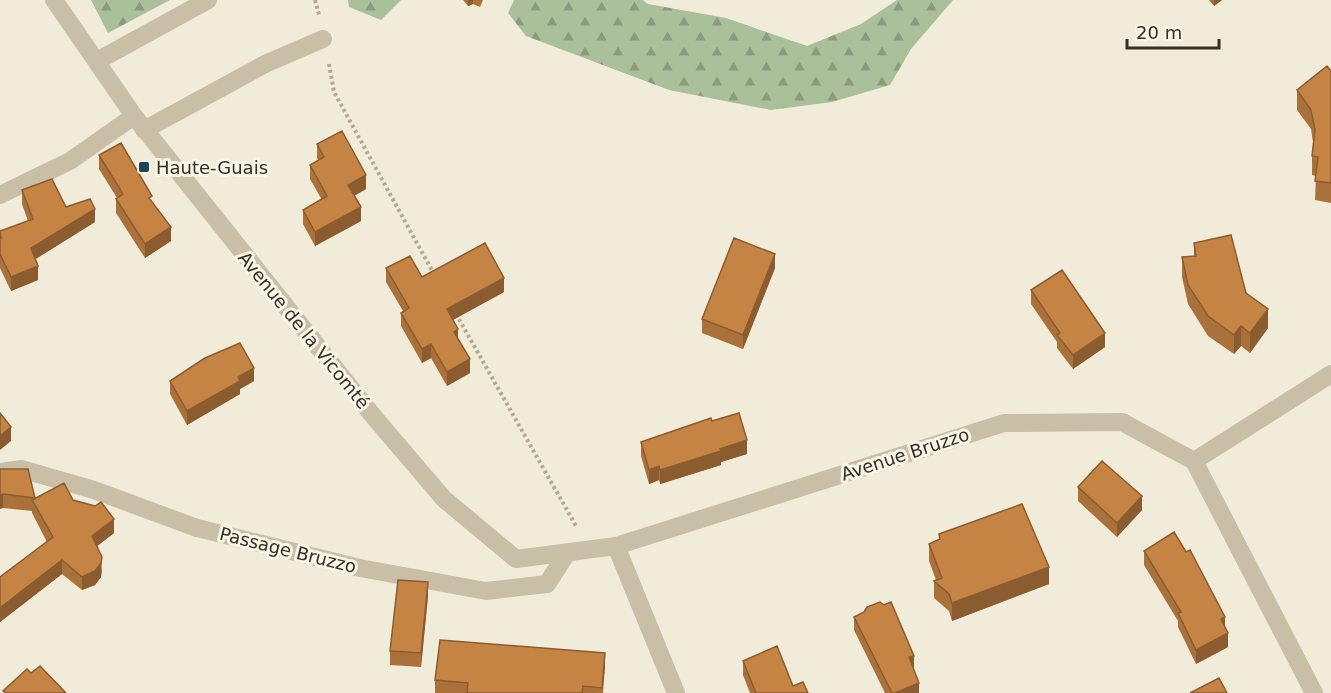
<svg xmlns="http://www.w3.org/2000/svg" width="1331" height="693" viewBox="0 0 1331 693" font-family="'DejaVu Sans',sans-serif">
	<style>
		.forest { fill: url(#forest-firs) }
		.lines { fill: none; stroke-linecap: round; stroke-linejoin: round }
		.path { stroke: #b5a990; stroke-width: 4; stroke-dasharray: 3 3; stroke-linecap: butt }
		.minor { stroke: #c9bfa6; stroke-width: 18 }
		.wall { fill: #aa723a }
		.shaded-wall { fill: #8b5c30 }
		.building { fill: #c68444; stroke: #8b5c30; stroke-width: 1.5 }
		.poi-dot { fill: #1d4457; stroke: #f9f5e6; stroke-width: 2 }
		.labels { text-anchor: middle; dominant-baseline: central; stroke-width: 6; stroke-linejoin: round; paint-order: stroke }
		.poi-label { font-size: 18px; fill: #352f27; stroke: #f9f5e6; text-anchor: start }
		.street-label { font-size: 18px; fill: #352f27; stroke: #f9f5e6 }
	</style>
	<defs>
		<pattern id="forest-firs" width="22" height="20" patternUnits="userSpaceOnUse" patternTransform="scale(1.5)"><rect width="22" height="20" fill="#aac09a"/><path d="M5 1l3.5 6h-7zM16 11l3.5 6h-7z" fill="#8b9c7e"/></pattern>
	</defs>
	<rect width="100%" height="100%" fill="#f1ecda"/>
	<!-- forest -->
	<path class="forest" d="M91 0H170L108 33Z
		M348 0H401L381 20 349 7Z
		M514 0H643L648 4 726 18 807 46 861 24 897 0H953L911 49 890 85 832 102 771 110 669 90 526 36 508 13Z"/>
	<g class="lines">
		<!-- path -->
		<path class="path" d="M315 0 319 15
			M329 64 334 92 435 276
			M456 314 576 526"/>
		<!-- minor -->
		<path class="minor" d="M54 0 134 116 374 417 444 499 516 559 616 546 1004 423 1122 422 1194 461 1314 693
			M97 61 208 0
			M144 130 265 64 323 39
			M0 195 70 161 134 116
			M1194 461 1331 374
			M0 472 21 469 94 490 197 528 360 568 486 591 547 584 567 553
			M616 546 676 693"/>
	</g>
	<!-- wall -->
	<path class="wall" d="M463 0H483L480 7 473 4 468 6Z
		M1209 0H1222L1214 6Z
		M1331 71V203L1315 200 1316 176 1312 175V156L1313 142 1311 129 1297 110V90Z
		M317 144 366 189 354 196 361 221 315 246 303 224V210L322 200 310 179V165L318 160 317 158Z
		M99 155 152 202 171 241 145 258 116 213V199L117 198 99 169Z
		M22 190 66 207 95 222 35 259 38 280 11 291 0 268V231L28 221 22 204Z
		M1194 243 1246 293 1268 328 1250 353 1241 346 1234 354 1208 336 1188 304 1182 277V257L1194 256Z
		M386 268 422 277 504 292 453 320 458 339 470 373 447 386 431 358 422 363 401 326V313L403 311 386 282Z
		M775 268 743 349 702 333V319Z
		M1031 290 1105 347 1073 369 1057 348V342L1031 304Z
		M170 381H254L240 389V394L187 425 170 394Z
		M712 421 747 454 721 462V465L660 484 659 480 649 484 641 456V442Z
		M0 469 35 498 73 500 114 533 97 546 102 571 101 577 95 585 82 590 62 574 0 622V577L47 542 32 513V511L3 508Z
		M1078 487 1142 510 1117 537 1078 501Z
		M939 534 1049 584 952 621 949 611 934 598V581L936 580 929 561V544L939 540Z
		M1144 551 1225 627 1228 647 1196 664 1178 627V621L1144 565Z
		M428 596 421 667 390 665V651Z
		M854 617 914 669 919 693H885L854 630Z
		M743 661 793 686 808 693H750L743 675Z
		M605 667 603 693H435V680Z"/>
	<!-- shaded-wall -->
	<path class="shaded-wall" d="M468 0H473V4L468 6Z
		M1214 0H1222L1214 6Z
		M366 175V189L348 199V185Z
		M361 207V221L315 246V232Z
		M95 209V222L31 262V248Z
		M171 227V241L145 258V244Z
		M775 254V268L743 349V335Z
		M38 266V280L11 291V277Z
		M504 278V292L447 323V309Z
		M1268 309V328L1250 353V333Z
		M1241 326V346L1234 354V335Z
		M458 329V343L454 332Z
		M1105 333V347L1073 369V355Z
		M431 344V358L422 363V349Z
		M470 359V373L447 386V372Z
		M254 368V381L240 389V394L187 425V411L238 377Z
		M11 427V441L0 450V436Z
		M747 440V454L721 462V465L660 484V470Z
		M659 466V480L649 484V470Z
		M3 494V508L0 509V495Z
		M1142 496V510L1117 537V523Z
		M114 519V533L92 550V536Z
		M102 557 101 577 95 585 82 590V577Z
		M62 560V574L0 622V608Z
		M1049 567V584L952 621V603Z
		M428 582V596L421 667V653Z
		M1225 617V631L1221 619Z
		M1228 633V647L1196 664V650Z
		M605 653V667L602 693V688Z
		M914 656V669L909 657Z
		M919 683V693H895Z"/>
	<!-- building -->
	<path class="building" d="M1327 66 1331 71V183L1315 181 1318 157 1312 156 1315 130 1311 110 1297 90Z
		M342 131 366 175 348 185 361 207 315 232 303 210 327 196 310 165 324 157 317 144Z
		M121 143 152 196 149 198 171 227 145 244 116 199 123 194 99 155Z
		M52 179 66 207 90 199 95 209 31 248 38 266 11 277 0 254V238H1L0 231 33 219 22 190Z
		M1231 235 1246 293 1268 309 1250 333 1241 326 1234 335 1208 316 1188 285 1182 257 1196 256 1194 243Z
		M734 238 775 254 743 335 702 319Z
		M485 243 504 278 447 309 458 329 454 332 470 359 447 372 431 344 422 349 401 313 409 308 386 268 410 256 422 277Z
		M1062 270 1105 333 1073 355 1057 335 1060 333 1031 290Z
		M240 343 254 368 238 377 240 381 187 411 170 381 205 358Z
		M0 413 11 427 0 436Z
		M739 413 747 440 720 449 721 451 660 470 659 466 649 470 641 442 711 418 712 421Z
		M1102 461 1142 496 1117 523 1078 487Z
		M0 469H28L35 498 3 494 0 495Z
		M64 483 73 500 95 506 101 502 114 519 92 536 102 557 101 563 95 571 82 577 62 560 0 608V577L53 537 32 500Z
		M1022 504 1049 567 952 603 949 594 934 581 942 578 929 544 940 539 939 534Z
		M1174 532 1186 552 1190 550 1225 617 1221 619 1228 633 1196 650 1178 613 1181 612 1144 551Z
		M398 580 428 582 421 653 390 651Z
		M880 602 884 605 891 602 914 656 909 657 919 683 895 693H892L854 617 864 612 867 607Z
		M440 640 605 653 602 688 583 686 582 693H467L468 683 435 680Z
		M777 646 793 686 803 682 808 693H756L743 661Z
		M40 666 66 693H6L3 691 27 669 31 673Z
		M1219 678 1227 693H1190Z"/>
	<!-- markers -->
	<rect class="poi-dot" x="138" y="161" width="12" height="12" rx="3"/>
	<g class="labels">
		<!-- poi labels -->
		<g class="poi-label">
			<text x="156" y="167">Haute-Guais</text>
		</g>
		<!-- street labels -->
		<g class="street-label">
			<text transform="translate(304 330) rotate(51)">Avenue de la Vicomté</text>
			<text transform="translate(905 454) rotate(-18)">Avenue Bruzzo</text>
			<text transform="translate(288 550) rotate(14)">Passage Bruzzo</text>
		</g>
	</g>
	<!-- scale -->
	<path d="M1127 39v9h92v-9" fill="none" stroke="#352f27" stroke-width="3"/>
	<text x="1136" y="39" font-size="18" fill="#352f27" stroke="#f9f5e6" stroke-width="4.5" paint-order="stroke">20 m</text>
</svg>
